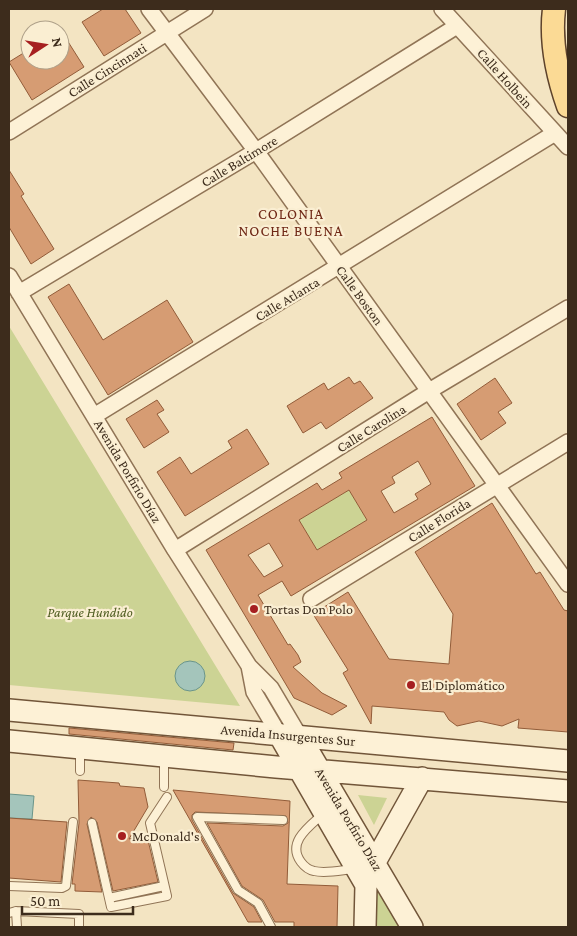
<svg xmlns="http://www.w3.org/2000/svg" width="577" height="936" viewBox="0 0 577 936" font-family="'Crimson Pro',serif">
	<style>
		.green { fill: #ccd394 }
		.water { fill: #a4c5bb; stroke: #6a958a }
		.building { fill: #d69c73; stroke: #925c39; fill-rule: evenodd }
		.lines { fill: none; stroke-linecap: round; stroke-linejoin: round }
		.lane-casing { stroke: #907456; stroke-width: 10 }
		.street-casing { stroke: #907456; stroke-width: 18 }
		.secondary-casing { stroke: #715539; stroke-width: 24 }
		.primary-casing { stroke: #5d422b; stroke-width: 25 }
		.lane { stroke: #fdf1d6; stroke-width: 8 }
		.street { stroke: #fdf1d6; stroke-width: 15 }
		.secondary { stroke: #fdf1d6; stroke-width: 21 }
		.primary { stroke: #fbda95; stroke-width: 22 }
		.poi-dot { fill: #a61f20; stroke: #faeed2; stroke-width: 2 }
		.labels { text-anchor: middle; dominant-baseline: central; stroke-width: 4.5; stroke-linejoin: round; paint-order: stroke }
		.street-label { font-size: 14px; fill: #3d2c1c; stroke: #faeed2 }
		.poi-label { font-size: 14px; fill: #3d2c1c; stroke: #faeed2; text-anchor: start }
		.park-label { font-size: 14px; font-style: italic; fill: #4e5c20; stroke: #faeed2 }
		.neighbourhood-label { font-size: 15px; letter-spacing: 1px; fill: #6f2816; stroke: #faeed2 }
	</style>
	<rect width="100%" height="100%" fill="#f3e4c2"/>
	<!-- green -->
	<path class="green" d="M9 326 240 706 9 685Z
		M349 490 367 520 317 550 299 520Z
		M358 795 387 798 374 825Z
		M375 883 400 927H373Z"/>
	<!-- water -->
	<path class="water" d="M175 676a15 15 0 1 1 30 0a15 15 0 1 1-30 0Z
		M9 794 34 796 32 819 9 818Z"/>
	<!-- building -->
	<path class="building" d="M103 9H125L141 33 104 56 82 22Z
		M60 29 84 67 32 100 9 62 30 49V60H60Z
		M9 170 24 194 21 196 54 249 31 264 9 227Z
		M69 284 103 340 167 300 193 342 108 395 48 297Z
		M349 377 354 384 360 381 373 398 326 429 321 422 303 433 287 406 324 383 328 390Z
		M495 378 512 403 498 412 506 423 481 440 457 404Z
		M157 400 164 410 157 414 169 432 144 448 126 419Z
		M432 417 475 486 291 596 282 581 258 595 288 645 290 644 298 655 301 662 293 667 322 693 347 706 332 715 294 698 206 550 317 483 322 490 342 478 339 473ZM418 461 431 484 415 494 418 499 394 513 381 491 395 483 392 477ZM349 490 367 520 317 550 299 520ZM269 543 283 566 264 577 248 555Z
		M247 429 269 464 185 516 157 472 180 457 191 474 232 448 228 441Z
		M492 503 536 574 540 572 564 610 568 611V732L518 728 519 719 502 726 479 721 457 726 449 720 444 712 372 706 371 724 343 673 348 670 313 614 348 592 389 659 449 664 453 614 415 552Z
		M69 728 234 743 233 750 69 734Z
		M78 780 119 783 120 786 144 788 148 807 129 839 147 836 158 882 113 891 97 822 91 817 87 824 102 892 75 891V884H72L79 823Z
		M173 790 290 801 287 884 338 886 337 927H294V922H275L263 900 242 886 207 823 283 826 288 823 286 816 195 812 192 815V820L233 893 254 907 262 922H248Z
		M9 818 67 822 61 882 9 878Z"/>
	<g class="lines">
		<defs>
			<path id="lane" d="M80 749V771
				M164 787V757
				M323 814C310 826 286 842 301 862 304 866 309 870 314 871 326 874 342 870 354 869
				M92 823 111 907 167 896 150 823 167 797
				M9 886 62 888 66 886 73 822
				M109 898 164 886
				M16 911 17 927
				M9 913 16 911 79 914V927
				M271 927 258 903 238 890 197 817 283 820"/>
			<path id="street" d="M149 9 256 151 568 584
				M442 9 568 147
				M9 132 205 9
				M9 276 175 550 249 666 271 688 300 737
				M19 293 256 151 457 26
				M94 416 555 133
				M175 550 429 391 568 308
				M311 599 568 442
				M249 666 254 692 280 736"/>
			<path id="secondary" d="M9 710 568 761
				M280 736 366 885 365 927
				M300 737 412 927
				M9 741 276 767 568 791
				M375 862 422 778"/>
			<path id="primary" d="M554 9C550 42 557 75 568 106"/>
		</defs>
		<!-- lane casing -->
		<use href="#lane" class="lane-casing"/>
		<!-- street casing -->
		<use href="#street" class="street-casing"/>
		<!-- secondary casing -->
		<use href="#secondary" class="secondary-casing"/>
		<!-- primary casing -->
		<use href="#primary" class="primary-casing"/>
		<!-- lane -->
		<use href="#lane" class="lane"/>
		<!-- street -->
		<use href="#street" class="street"/>
		<!-- secondary -->
		<use href="#secondary" class="secondary"/>
		<!-- primary -->
		<use href="#primary" class="primary"/>
	</g>
	<!-- markers -->
	<g class="poi-dot">
		<circle cx="254" cy="609" r="5"/>
		<circle cx="411" cy="685" r="5"/>
		<circle cx="122" cy="836" r="5"/>
	</g>
	<g class="labels">
		<!-- street labels -->
		<g class="street-label">
			<text transform="translate(107 70) rotate(-32)">Calle Cincinnati</text>
			<text transform="translate(505 78) rotate(48)">Calle Holbein</text>
			<text transform="translate(239 161) rotate(-31)">Calle Baltimore</text>
			<text transform="translate(360 295) rotate(54)">Calle Boston</text>
			<text transform="translate(287 299) rotate(-31)">Calle Atlanta</text>
			<text transform="translate(371 428) rotate(-32)">Calle Carolina</text>
			<text transform="translate(128 471) rotate(59)">Avenida Porfirio Díaz</text>
			<text transform="translate(439 520) rotate(-32)">Calle Florida</text>
			<text transform="translate(288 735) rotate(5)">Avenida Insurgentes Sur</text>
			<text transform="translate(349 819) rotate(59)">Avenida Porfirio Díaz</text>
		</g>
		<!-- poi labels -->
		<g class="poi-label">
			<text x="264" y="609">Tortas Don Polo</text>
			<text x="421" y="685">El Diplomático</text>
			<text x="132" y="836">McDonald's</text>
		</g>
		<!-- park labels -->
		<g class="park-label">
			<text x="90" y="612">Parque Hundido</text>
		</g>
		<!-- neighbourhood labels -->
		<g class="neighbourhood-label">
			<text x="291" y="214">COLONIA<tspan x="291" dy="17">NOCHE BUENA</tspan></text>
		</g>
	</g>
	<!-- border -->
	<rect width="577" height="936" fill="none" stroke="#3d2c1c" stroke-width="20"/>
	<!-- north arrow -->
	<g transform="translate(45 45) rotate(78)"><circle r="24" fill="#faeed2" stroke="#aea089"/>
	<path d="M0-4L9 19L0 12L-9 19Z" fill="#a61f20"/>
	<text y="-8" font-size="14" font-weight="bold" text-anchor="middle" fill="#3d2c1c">N</text>
	</g>
	<!-- scale -->
	<path d="M22 906v8h111v-8" fill="none" stroke="#3d2c1c" stroke-width="2.5"/>
	<text x="30" y="906" font-size="15" fill="#3d2c1c" stroke="#faeed2" stroke-width="4" paint-order="stroke">50 m</text>
</svg>
